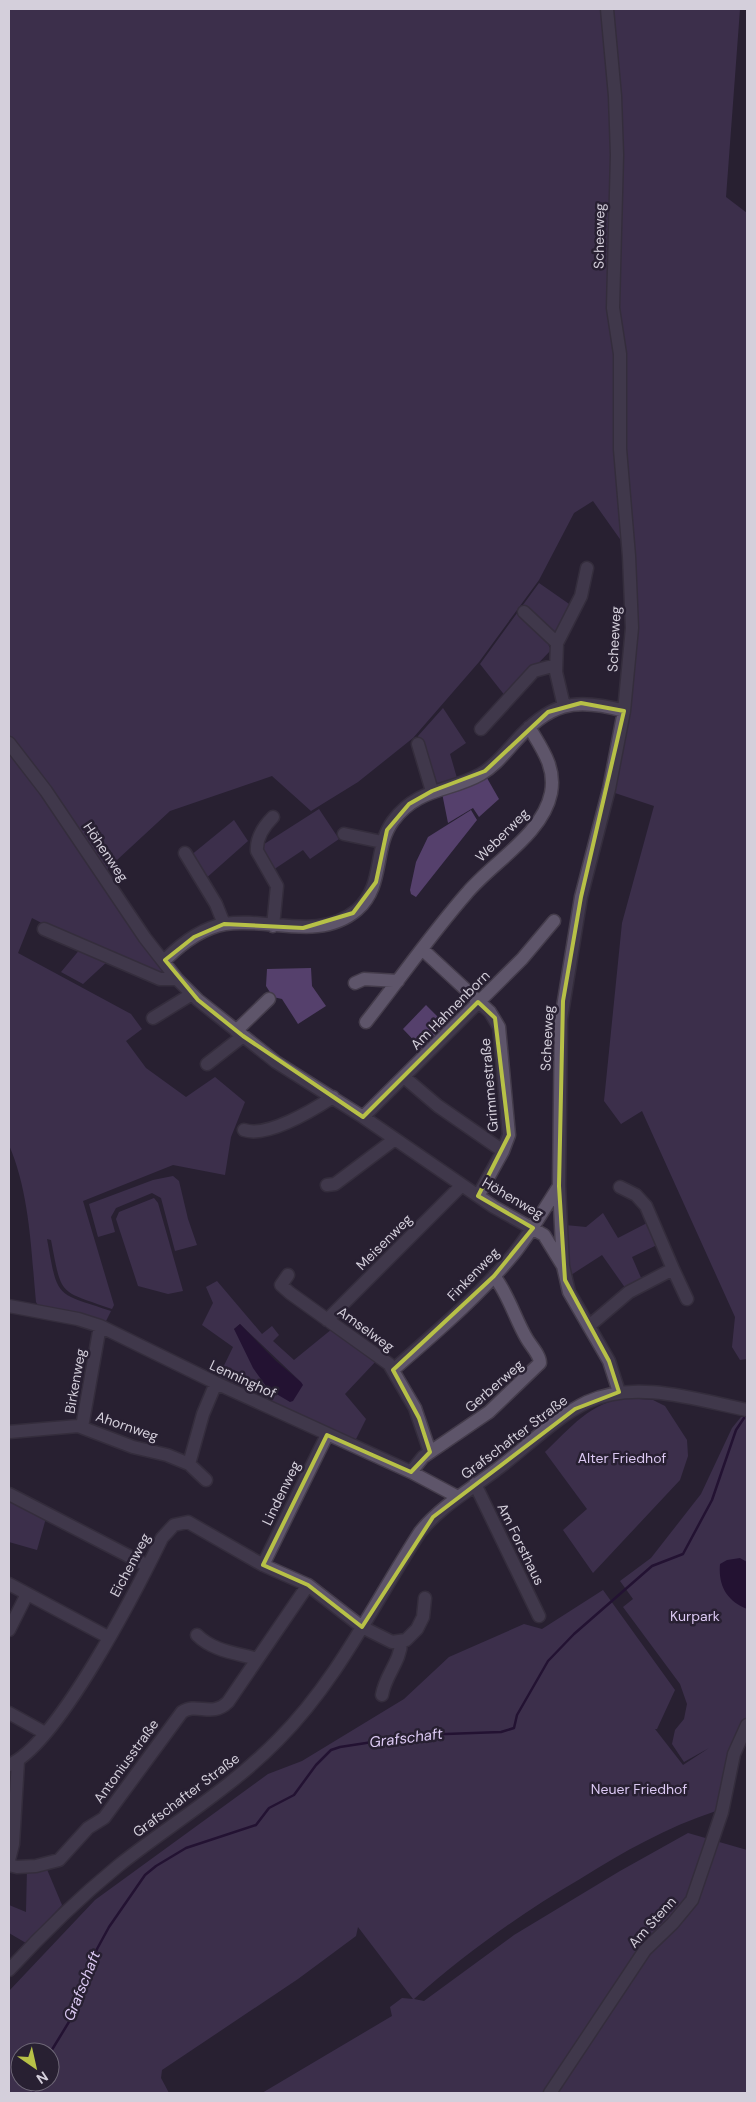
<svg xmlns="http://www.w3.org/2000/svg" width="756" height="2102" viewBox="0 0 756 2102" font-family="'DM Sans',sans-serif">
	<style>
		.green { fill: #55406c; fill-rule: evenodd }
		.water { fill: #1d0034 }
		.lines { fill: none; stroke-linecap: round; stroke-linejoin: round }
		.stream { stroke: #1d0034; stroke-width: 2.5 }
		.minor-casing { stroke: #443c4b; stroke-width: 15 }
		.minor { stroke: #5e556a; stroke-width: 12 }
		.marked { fill: none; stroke: #b7c147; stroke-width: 4; stroke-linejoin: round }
		.labels { text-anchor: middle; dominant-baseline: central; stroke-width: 5; stroke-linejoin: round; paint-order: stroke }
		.street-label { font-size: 14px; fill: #d4cfdb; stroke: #282032 }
		.park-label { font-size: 14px; fill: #dbc8f2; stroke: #282032 }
		.water-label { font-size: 15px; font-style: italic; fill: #dcc9f3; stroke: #282032 }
	</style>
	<rect width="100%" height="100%" fill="#282032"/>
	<!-- green -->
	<path class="green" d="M9 9H740L726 197 747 213V1359L740 1360 732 1347 735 1317 642 1111 621 1124 604 1101 622 923 654 806 612 792 628 712 627 549 593 501 574 513 539 580 479 662 413 738 358 782 311 811 272 776 170 811 104 872 167 973 117 962 32 918 18 953 131 1014 142 1029 126 1041 146 1068 186 1097 215 1077 245 1102 231 1137 225 1175 173 1165 83 1201 114 1305 112 1309C58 1290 62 1297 51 1240L47 1239C58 1299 54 1292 111 1311L103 1327 39 1307 36 1302C31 1250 30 1194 9 1145Z
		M539 583 572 606 556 633 544 636 551 650 506 697 480 664Z
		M443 708 466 743 450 754 457 778 433 786 418 736Z
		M487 778 499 799 479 817 473 808 448 823 442 793Z
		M319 809 339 839 310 859 303 850 273 870 258 848Z
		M471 810 477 820 416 897 411 894 410 890 416 862 428 837Z
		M234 820 248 841 204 880 190 856Z
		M81 948 109 960 83 984 61 972Z
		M311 968 312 986 326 1006 298 1024 282 999 273 997 266 986 267 969Z
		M426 1005 448 1027 424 1051 403 1029Z
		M173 1176 179 1181 188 1219 197 1245 175 1251 161 1198 152 1193 116 1208 111 1217 115 1232 98 1237 89 1204 153 1180Z
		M154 1198 158 1203 183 1291 168 1294 138 1286 116 1219 119 1212Z
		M603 1213 618 1238 649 1222 659 1244 632 1257 642 1280 626 1289 602 1255 571 1275 567 1269 565 1225 586 1227Z
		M217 1281 262 1334 272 1326 279 1335 273 1341 294 1360 332 1329 377 1360 345 1394 366 1419 355 1441 217 1380 233 1347 202 1325 213 1303 206 1287ZM240 1324 301 1382 234 1329Z
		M626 1398 653 1400 665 1406 687 1440 688 1456 680 1480 593 1573 563 1530 587 1509 545 1452C570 1428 591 1402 626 1398Z
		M741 1417H747V1720L735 1746 716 1811C667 1827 623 1852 580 1879 520 1914 466 1953 414 1999L424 2001 514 1935 620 1871 688 1833 747 1850V2093H262L392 2016 390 2007 402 1998 413 1999 358 1927 356 1936 298 1979 162 2070 161 2078 169 2093H9V1991L95 1900 268 1774 302 1761 404 1699 449 1657 524 1624 542 1629 603 1590 675 1690 657 1729H655L683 1765 709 1748 684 1762 672 1744 675 1730 684 1719 687 1704 680 1684 623 1607 633 1599 620 1581 651 1558 701 1494 732 1428ZM20 2052H50V2082H20Z
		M9 1499 46 1518 37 1550 9 1542Z
		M46 1867 62 1905 26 1943 9 1933V1905L26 1912 27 1869Z"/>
	<!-- water -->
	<path class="water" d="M240 1324 276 1361 301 1382 303 1385 293 1401 290 1402 268 1389 253 1368 234 1329Z
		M740 1558 747 1562V1609C727 1601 718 1586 720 1564L727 1560Z"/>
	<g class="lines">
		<!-- stream -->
		<path class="stream" d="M50 2053 75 2012 97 1949 109 1927 145 1875 156 1866 186 1848 256 1825 269 1808 294 1795 316 1765 331 1750 340 1747 418 1735 501 1732 514 1728 517 1715 548 1661 574 1634 652 1566 683 1554 712 1500 736 1430 744 1418
			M33 2093 38 2082"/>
		<defs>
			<path id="minor" d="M524 612 557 643
				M564 706 556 672 557 643 581 596 587 568
				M481 729 534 671 556 665
				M9 743 46 791 145 938 177 979 198 1000 276 1062 363 1117 494 1207 544 1235 563 1266 569 1292 609 1361 619 1392
				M418 744 432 791
				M344 834 382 842
				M185 853 216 904 224 924
				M273 926 277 886 257 851C256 837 264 826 273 817
				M44 929 160 979H177
				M422 949 490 1012 499 1027 509 1135 503 1151 478 1196
				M165 960C181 944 202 928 225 924 269 917 319 942 357 910 385 886 373 848 393 821 418 787 450 792 481 774 495 766 504 754 514 743 549 703 574 697 624 711
				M355 983 364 979 398 981
				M153 1018 192 994
				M366 1022C400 979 431 934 467 893 493 862 543 834 551 793 556 767 542 749 529 727
				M236 1031 269 999
				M207 1064 243 1036
				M404 1077 438 1106 503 1151
				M363 1117 522 959 554 921
				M244 1130C267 1138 313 1110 333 1097
				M327 1185 335 1184 395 1139
				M620 1187 636 1195 646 1206 673 1269
				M563 1266 559 1186 561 1019 581 897 609 789 624 711 632 628 629 556 620 449V354L613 308 617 155 615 96 607 9
				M288 1275 281 1285 290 1293 389 1364 415 1408 430 1452
				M9 1306 78 1319 100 1326 216 1383 411 1472 458 1497
				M327 1320 462 1185
				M589 1326 629 1292 673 1269 687 1299
				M393 1370C434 1334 477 1298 512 1256 530 1234 544 1209 559 1186
				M82 1427 100 1326
				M9 1432 78 1426 133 1447 167 1455 189 1464 203 1414 216 1383
				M189 1464 206 1480
				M411 1472 423 1457 489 1412 540 1363C540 1355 531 1346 527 1339 515 1319 509 1295 494 1276
				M475 1484 539 1616
				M9 1494 148 1566
				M263 1565 327 1435
				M9 1584 108 1637
				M9 1630 27 1594
				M197 1635C213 1651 236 1653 257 1659
				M382 1695C385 1675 401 1661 401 1642
				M9 1713 45 1733
				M9 1765C58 1744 137 1589 162 1538L174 1525 188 1522 263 1565 308 1585 362 1627 392 1642 406 1640 417 1629 423 1617 425 1598
				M9 1860 13 1844 18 1761
				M9 1865 17 1867 36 1866 59 1860 88 1828 104 1818 182 1712C197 1702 212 1718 228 1702L308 1585
				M9 1970C43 1933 79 1898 118 1866 171 1824 230 1789 278 1740 338 1680 374 1603 420 1532 441 1506 470 1490 496 1470 526 1448 554 1418 587 1402 635 1379 698 1400 747 1410
				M550 2093 645 1950 673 1923 692 1900 722 1812 734 1754 747 1725"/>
		</defs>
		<!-- minor casing -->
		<use href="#minor" class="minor-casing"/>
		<!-- minor -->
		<use href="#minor" class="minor"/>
	</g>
	<!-- marked area -->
	<path d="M0 0H756V2102H0ZM581 703 624 711 581 897 563 1001 559 1186 565 1280 609 1361 619 1392 575 1409 433 1517 362 1627 308 1585 263 1565 327 1435 411 1472 430 1452 419 1418 393 1370 494 1276 533 1228 478 1196 509 1135 495 1018 478 1002 363 1117 243 1036 198 1000 165 960 194 937 224 924 303 928 353 913 376 882 387 830 409 804 432 791 485 771 548 712Z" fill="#282032" fill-opacity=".55" fill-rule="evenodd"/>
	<path class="marked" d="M581 703 624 711 581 897 563 1001 559 1186 565 1280 609 1361 619 1392 575 1409 433 1517 362 1627 308 1585 263 1565 327 1435 411 1472 430 1452 419 1418 393 1370 494 1276 533 1228 478 1196 509 1135 495 1018 478 1002 363 1117 243 1036 198 1000 165 960 194 937 224 924 303 928 353 913 376 882 387 830 409 804 432 791 485 771 548 712Z"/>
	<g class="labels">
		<!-- street labels -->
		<g class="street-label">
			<text transform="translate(599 236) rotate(-89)">Scheeweg</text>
			<text transform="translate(614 639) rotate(-87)">Scheeweg</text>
			<text transform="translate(502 835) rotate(-45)">Weberweg</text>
			<text transform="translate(106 852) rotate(56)">Höhenweg</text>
			<text transform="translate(450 1010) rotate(-45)">Am Hahnenborn</text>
			<text transform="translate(547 1038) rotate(-87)">Scheeweg</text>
			<text transform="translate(489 1085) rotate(-95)">Grimmestraße</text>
			<text transform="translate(513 1198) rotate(30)">Höhenweg</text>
			<text transform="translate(384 1242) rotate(-45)">Meisenweg</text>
			<text transform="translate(473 1274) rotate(-46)">Finkenweg</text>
			<text transform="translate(366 1329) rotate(36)">Amselweg</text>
			<text transform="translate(243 1379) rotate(25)">Lenninghof</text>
			<text transform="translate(75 1381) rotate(-80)">Birkenweg</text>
			<text transform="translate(494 1386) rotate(-41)">Gerberweg</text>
			<text transform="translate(127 1426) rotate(19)">Ahornweg</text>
			<text transform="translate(514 1437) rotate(-37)">Grafschafter Straße</text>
			<text transform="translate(281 1493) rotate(-64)">Lindenweg</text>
			<text transform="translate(521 1544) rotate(64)">Am Forsthaus</text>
			<text transform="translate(130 1565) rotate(-62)">Eichenweg</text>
			<text transform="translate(126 1761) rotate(-54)">Antoniusstraße</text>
			<text transform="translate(186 1795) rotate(-37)">Grafschafter Straße</text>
			<text transform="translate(652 1922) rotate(-48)">Am Stenn</text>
		</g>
		<!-- park labels -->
		<g class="park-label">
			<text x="622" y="1458">Alter Friedhof</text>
			<text x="695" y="1616">Kurpark</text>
			<text x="639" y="1789">Neuer Friedhof</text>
		</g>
		<!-- water labels -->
		<g class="water-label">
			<text transform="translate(406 1738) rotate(-7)">Grafschaft</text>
			<text transform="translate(82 1986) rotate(-68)">Grafschaft</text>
		</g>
	</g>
	<!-- border -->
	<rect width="756" height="2102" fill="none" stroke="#d4cfdb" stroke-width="20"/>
	<!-- north arrow -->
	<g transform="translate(35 2067) rotate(146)"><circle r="24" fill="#282032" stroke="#6d6676"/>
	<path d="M0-4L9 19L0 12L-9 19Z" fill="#b7c147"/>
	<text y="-8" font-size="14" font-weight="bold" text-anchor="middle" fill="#d4cfdb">N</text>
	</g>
</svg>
